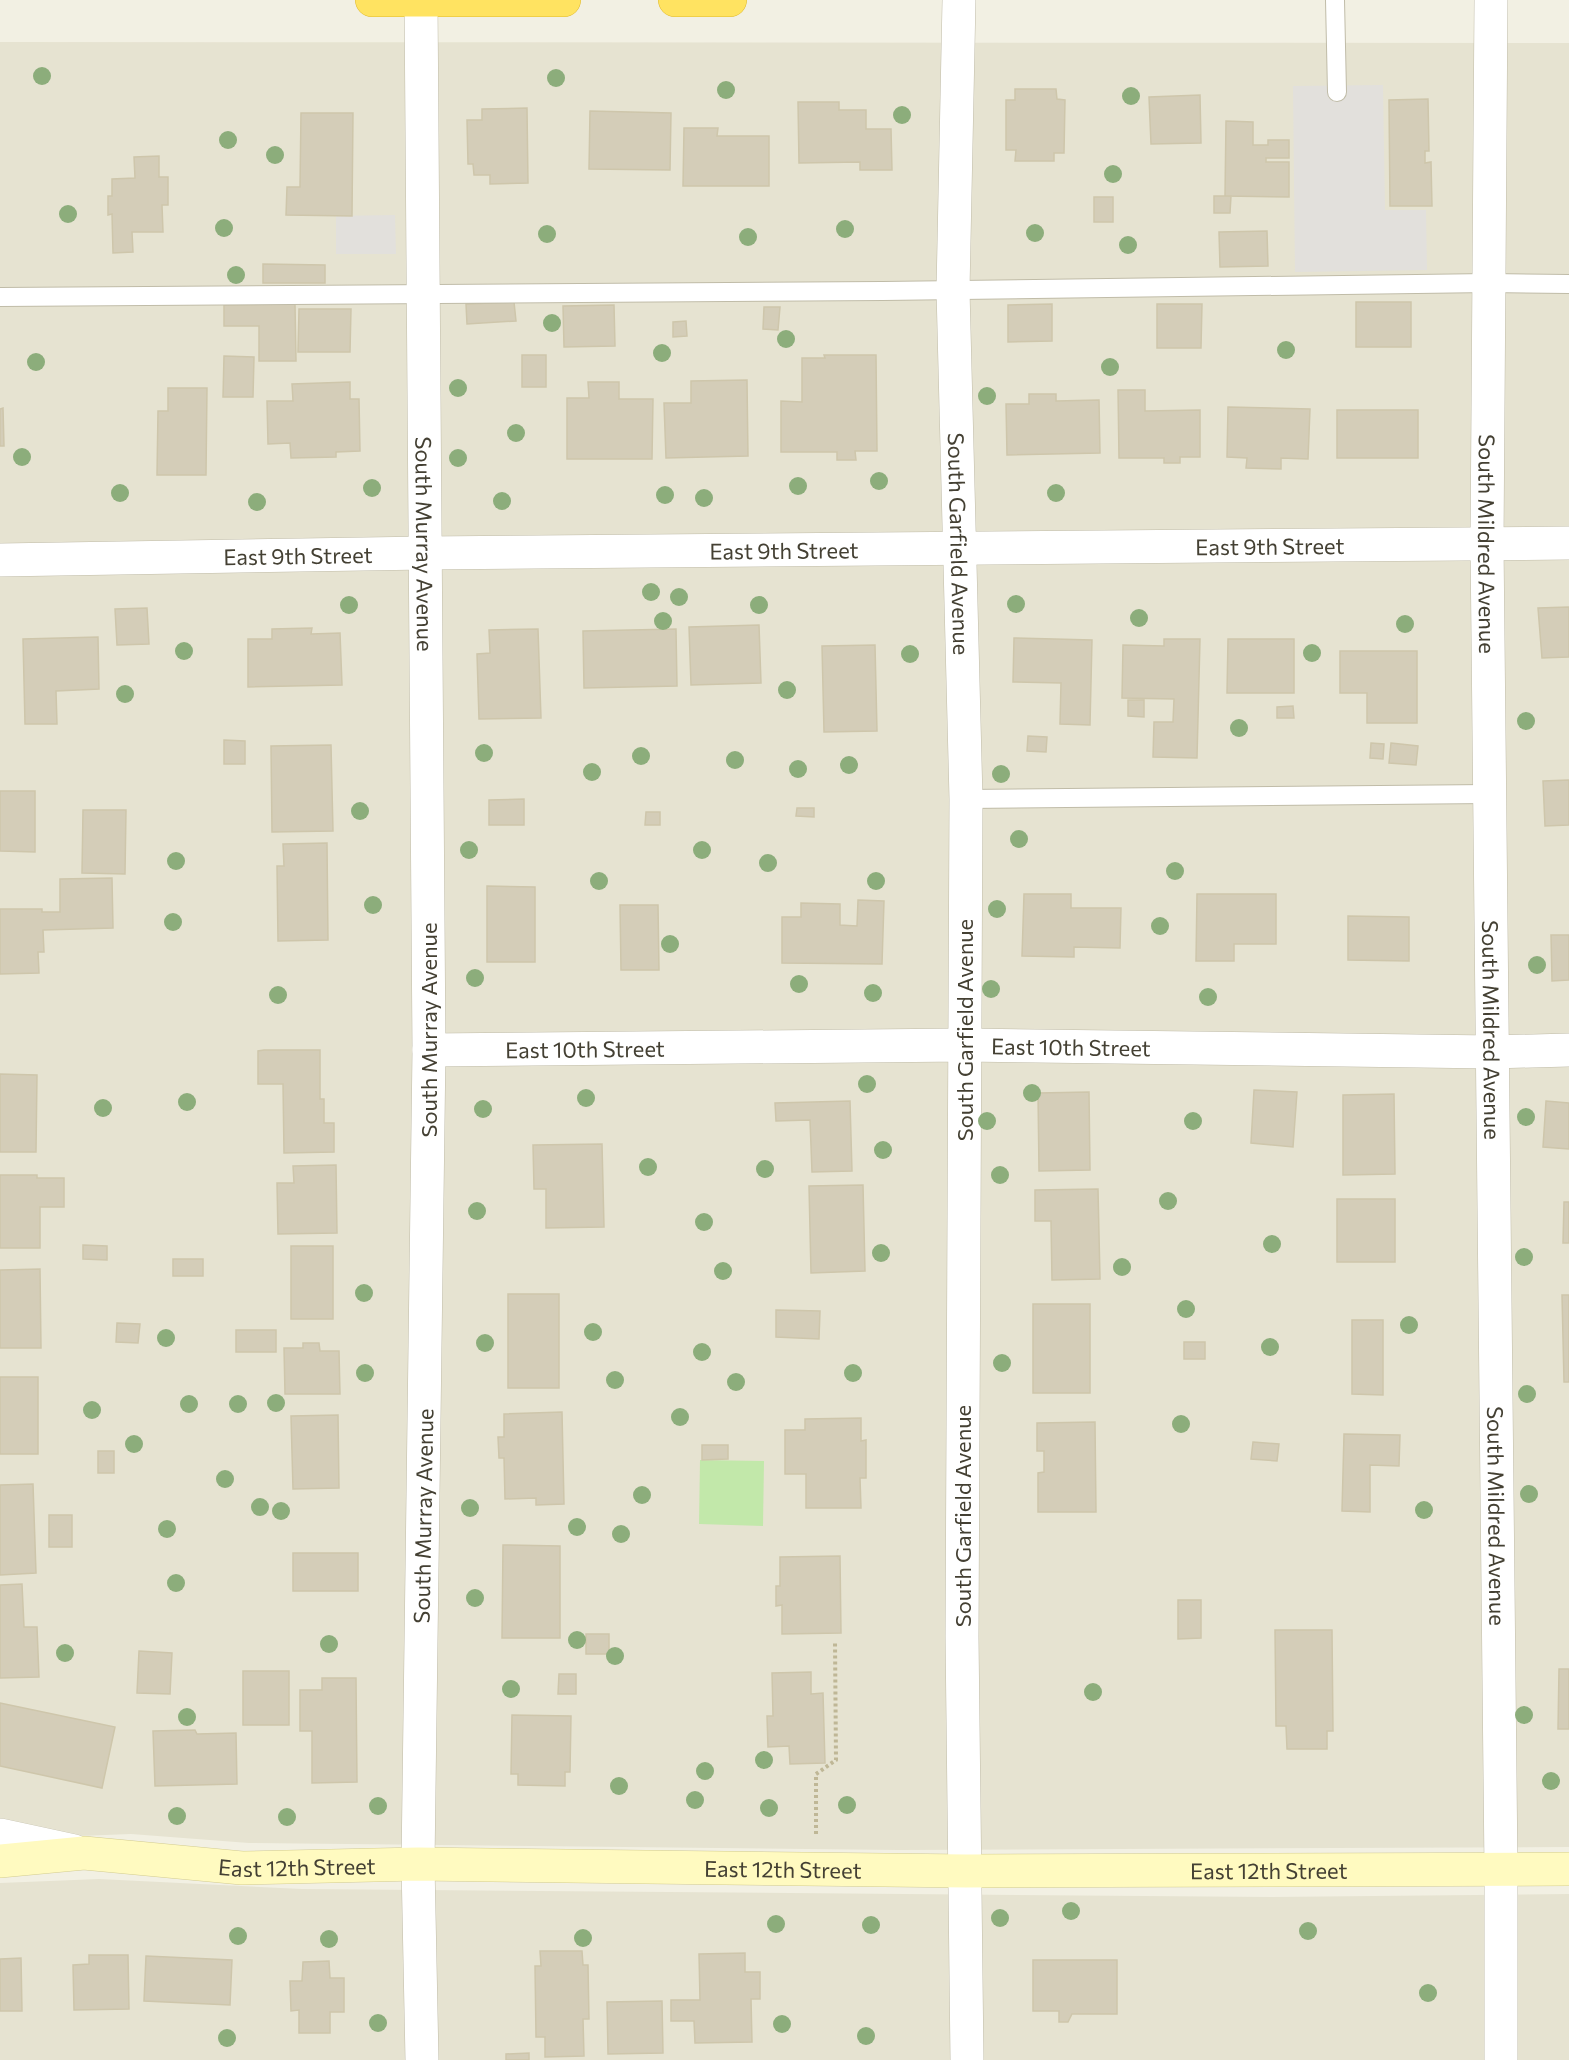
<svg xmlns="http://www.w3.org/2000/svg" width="1569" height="2060" viewBox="0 0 1569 2060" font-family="Commissioner,sans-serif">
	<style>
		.residential { fill: #e6e3d1 }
		.green { fill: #c2e8aa }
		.parking { fill: #e2e0dc }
		.building { fill: #d4cdb8; stroke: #cec6ab; stroke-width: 1.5 }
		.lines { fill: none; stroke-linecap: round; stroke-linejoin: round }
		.lane-casing { stroke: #c0bca8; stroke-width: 20 }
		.street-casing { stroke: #c0bca8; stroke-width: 34 }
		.secondary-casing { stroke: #d3cc91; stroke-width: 34 }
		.highway-casing { stroke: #e0ba2f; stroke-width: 34 }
		.path { stroke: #bfb796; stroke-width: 4; stroke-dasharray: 3 3; stroke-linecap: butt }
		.lane { stroke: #fff; stroke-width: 18 }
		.street { stroke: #fff; stroke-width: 33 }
		.secondary { stroke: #fffac0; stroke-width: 33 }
		.highway { stroke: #ffe361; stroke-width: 33 }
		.tree { fill: #8cad7b }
		.labels { text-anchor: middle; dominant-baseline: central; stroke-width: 4.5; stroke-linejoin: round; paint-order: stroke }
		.street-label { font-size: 22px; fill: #444033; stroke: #fff }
	</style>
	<rect width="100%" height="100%" fill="#f2f0e3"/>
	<!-- residential -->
	<path class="residential" d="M0 42 1569 43V1847L899 1850 249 1843 131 1834 0 1839Z
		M99 1879 302 1889 1272 1897 1569 1894V2060H0V1883Z"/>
	<!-- green -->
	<path class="green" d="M700 1460 764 1461 763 1526 699 1524Z"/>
	<!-- parking -->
	<path class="parking" d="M1383 85 1385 210H1426L1427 270 1295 272 1293 86Z
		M395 215 396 254H336V216Z"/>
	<!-- building -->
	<path class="building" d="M1015 89H1056L1057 99 1065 100 1064 153H1054V161H1015L1016 150H1006V100H1015Z
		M1200 95 1201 143 1151 144 1149 97Z
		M1428 99 1429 151H1425V163L1431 162 1432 206H1390L1389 100Z
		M798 102H839V110H866V129H891L892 170H860V162L799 163Z
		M527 108 528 183 490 184V175H474L473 164H468L467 120H482V109Z
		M590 111 671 113 670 170 589 169Z
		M301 113H353L352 216 286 215 287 187H300Z
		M1226 121 1253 122V145H1268V140H1289V158H1266V162H1289V197L1225 196Z
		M684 128H718L717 136H769V186H683Z
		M159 156V177H168V205H162L163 232H132L133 252 113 253 112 214 108 215V196H112V179L135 178 134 157Z
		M1214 196H1231L1230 213H1214Z
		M1094 197H1113V222H1094Z
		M1267 231 1268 266 1220 267 1219 232Z
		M263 264 325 265V283H263Z
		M514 302 516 321 467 324 466 304Z
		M1356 302H1411V347H1356Z
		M295 304 296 361H259V326H224V305Z
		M1052 304V341L1008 342V305Z
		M1157 304H1202L1201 348H1157Z
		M614 305 615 346 564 347 563 306Z
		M764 307H780L778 330 763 329Z
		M299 309H351L350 352H298Z
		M686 321 687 336 673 337V322Z
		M522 355H546V387H522Z
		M824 355H876L877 451H855L856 460H837V452H781V401L802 402V358H825Z
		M224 356 254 357 253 397H223Z
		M747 380 748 456 666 458 664 403H691V381Z
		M350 382V399H359L360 451 336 452V457L291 458 290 443 268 444 267 401H293L292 384Z
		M588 382H619V399H653L652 459H567V398H589Z
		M168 388H207L206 475H157L158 411H168Z
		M1118 390H1145V411L1200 410V457H1180V463H1164V458H1119Z
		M1029 394H1056V401L1099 400 1100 453 1007 455 1006 404H1029Z
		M1228 407 1310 409 1308 459 1281 458V469L1246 468 1247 458 1227 457Z
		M3 408 4 446H0V409Z
		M1337 410H1418V458H1337Z
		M1569 607V657L1542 658 1538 608Z
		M147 608 149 644 117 645 115 609Z
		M759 625 761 683 691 685 689 627Z
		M312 628 311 634 340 633 342 685 248 687V639H272V629Z
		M538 629 541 718 479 719 477 654 490 653 489 630Z
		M676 629 677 686 584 688 583 631Z
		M98 637 99 689 56 691 57 724H25L23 639Z
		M1014 638 1092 640 1090 725 1060 724 1061 683 1013 682Z
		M1164 639H1200L1197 758 1153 757 1154 722H1173L1174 699 1122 698 1123 645 1164 646Z
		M1228 639H1294V693H1227Z
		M875 645 877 731 824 732 822 646Z
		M1340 651H1417V723H1367V693H1340Z
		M1128 700H1144V717L1128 716Z
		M1293 706 1294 718H1277V707Z
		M1028 736 1047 737 1046 752 1027 751Z
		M224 740 245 741V764H224Z
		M1371 743 1384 744 1383 759 1370 758Z
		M1391 743 1418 746 1416 765 1389 763Z
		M331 745 333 831 272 832 271 746Z
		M1569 780V825L1545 826 1543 781Z
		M0 791H35V852L0 851Z
		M524 799V825H489V800Z
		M797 808H814V817L796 816Z
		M83 810H126L125 874 82 873Z
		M646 812H660V825H645Z
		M327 843 328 940 278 941 277 866H284L283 844Z
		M112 878 113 928 43 930 44 952H38L39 973 0 974V909H42V912H60V879Z
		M487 886 535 887V962H487Z
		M1024 894H1071V908H1121L1120 948 1074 947V957L1022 956Z
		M1197 894H1276V944H1234V961H1196Z
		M858 900 884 901 882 964 782 963V917H801V903L840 904V925L857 926Z
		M620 905H658L659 970H621Z
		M1348 916 1409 917V961L1348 960Z
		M1551 935H1569V980L1552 981Z
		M264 1050H320V1099H324V1123H334V1152L284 1153 283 1084H258V1051Z
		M0 1074 37 1075 36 1152H0Z
		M1254 1090 1297 1092 1293 1147 1251 1143Z
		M1089 1092 1090 1170 1039 1171 1038 1093Z
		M1394 1094 1395 1174 1343 1175V1095Z
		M850 1101 852 1171 812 1172 810 1120 776 1121 775 1103Z
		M1546 1101 1569 1103V1149L1543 1147Z
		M602 1144 604 1227 546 1228V1189H534L533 1145Z
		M336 1165 337 1233 278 1234 277 1183H294L293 1166Z
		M0 1175H37V1178H64V1207H40V1248H0Z
		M863 1185 865 1271 811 1273 809 1186Z
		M1098 1189 1100 1279 1052 1280 1051 1221H1035V1190Z
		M1337 1199H1395V1262H1337Z
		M1564 1202H1569V1243H1563Z
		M83 1245 107 1246V1260L83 1259Z
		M291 1246H333V1319H291Z
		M173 1259H203V1276H173Z
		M40 1269 41 1348H0V1270Z
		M508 1294H559V1388H508Z
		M1562 1295H1569V1382H1564Z
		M1033 1304H1090V1393H1033Z
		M776 1310 820 1311 819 1339 776 1337Z
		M1352 1320H1383V1395L1352 1394Z
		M117 1323 140 1324 138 1343 116 1342Z
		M236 1330H276V1352H236Z
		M1184 1342H1205V1359H1184Z
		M303 1343H319L320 1351H339L340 1394H285L284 1348H303Z
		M0 1377H38V1454H0Z
		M562 1412 564 1504 536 1505V1498L505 1499 504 1458H499L498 1437H504V1414Z
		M338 1415 339 1488 293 1489 291 1416Z
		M861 1418V1441L866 1440V1478H860L861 1508H806V1474H785V1430H805V1419Z
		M1095 1422 1096 1512H1038V1473L1044 1472V1451H1037V1423Z
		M1344 1434 1400 1435 1399 1466 1370 1465V1512L1342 1511Z
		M1253 1442 1279 1444 1277 1461 1251 1459Z
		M702 1445H728V1459L702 1460Z
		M98 1451H114V1473H98Z
		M33 1484 36 1573 0 1575V1485Z
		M49 1515H72V1547H49Z
		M503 1545 560 1546V1638H502Z
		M293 1553H358V1591H293Z
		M840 1556 841 1633 782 1634V1605L776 1606V1586H780V1557Z
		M22 1584 24 1627H37L39 1677 0 1678V1585Z
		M1178 1600H1201V1638L1178 1639Z
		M1275 1630H1332L1333 1731H1327V1749H1287L1286 1726H1276Z
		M586 1634H609V1654H586Z
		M139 1651 172 1653 170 1694 137 1693Z
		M1559 1669H1569V1729H1558Z
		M243 1671H289V1725H243Z
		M811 1672V1694L823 1693 825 1763 790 1764 789 1746 768 1747 767 1716H773L772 1673Z
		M559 1674H576V1694H558Z
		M322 1678H356L357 1782 312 1783V1731H300V1690H322Z
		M0 1703 115 1727 102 1788 0 1766Z
		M512 1715 571 1716 570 1772H565V1786L518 1785V1774H511Z
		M195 1730 197 1734 236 1733 237 1784 155 1786 153 1731Z
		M540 1951H582L583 1965H588L589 2019H583L584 2056 545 2057V2037H536L535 1966H541Z
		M745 1953V1972H760V1999H751L752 2042 695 2043 694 2021H671V2000H700L699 1954Z
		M89 1955H128L129 2009 74 2010 73 1965 89 1964Z
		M146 1956 232 1960 230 2005 144 2001Z
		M21 1958 22 2011H0V1959Z
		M1033 1960H1117V2014H1072L1068 2022H1059V2011H1033Z
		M329 1961 330 1978H344V2012H330V2033H299V2010L291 2011 290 1981H302L303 1962Z
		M662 2001 663 2053 608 2054 607 2002Z
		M529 2053V2060H506V2054Z"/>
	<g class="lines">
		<defs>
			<path id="lane" d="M1335 0 1337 92
				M0 297 883 291 1489 283 1569 284
				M966 799 1489 794"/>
			<g id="street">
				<path id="s1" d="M421 0 429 1050 418 1864 422 2060"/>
				<path id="s2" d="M959 0 953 290 966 799 962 1637 967 2060"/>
				<path id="s3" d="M1491 0 1487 543 1501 1870V2060"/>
				<path id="s4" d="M0 560 426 553 1569 543"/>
				<path id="s5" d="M429 1050 964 1045 1492 1052 1569 1050"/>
				<path d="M0 1835 74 1851"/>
			</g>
			<g id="secondary">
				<path id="s6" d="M0 1861 84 1853 242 1868 418 1864 966 1871 1569 1869"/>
			</g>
			<path id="highway" d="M372 0H564
				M675 0H730"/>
		</defs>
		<!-- lane casing -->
		<use href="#lane" class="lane-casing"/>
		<!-- street casing -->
		<use href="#street" class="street-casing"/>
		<!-- secondary casing -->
		<use href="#secondary" class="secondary-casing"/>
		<!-- highway casing -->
		<use href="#highway" class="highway-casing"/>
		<!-- path -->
		<path class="path" d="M816 1834V1774L836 1760 835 1641"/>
		<!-- lane -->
		<use href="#lane" class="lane"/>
		<!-- street -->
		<use href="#street" class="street"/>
		<!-- secondary -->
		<use href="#secondary" class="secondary"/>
		<!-- highway -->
		<use href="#highway" class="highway"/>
	</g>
	<!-- trees -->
	<g class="tree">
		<circle cx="42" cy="76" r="9"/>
		<circle cx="556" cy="78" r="9"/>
		<circle cx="726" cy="90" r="9"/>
		<circle cx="1131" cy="96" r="9"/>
		<circle cx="902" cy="115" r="9"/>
		<circle cx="228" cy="140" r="9"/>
		<circle cx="275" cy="155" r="9"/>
		<circle cx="1113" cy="174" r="9"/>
		<circle cx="68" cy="214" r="9"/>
		<circle cx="224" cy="228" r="9"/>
		<circle cx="845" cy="229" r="9"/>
		<circle cx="1035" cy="233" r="9"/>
		<circle cx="547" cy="234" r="9"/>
		<circle cx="748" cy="237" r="9"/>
		<circle cx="1128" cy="245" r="9"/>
		<circle cx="236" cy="275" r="9"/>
		<circle cx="552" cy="323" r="9"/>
		<circle cx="786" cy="339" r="9"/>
		<circle cx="1286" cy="350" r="9"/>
		<circle cx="662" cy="353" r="9"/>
		<circle cx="36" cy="362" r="9"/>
		<circle cx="1110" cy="367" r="9"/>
		<circle cx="458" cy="388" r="9"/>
		<circle cx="987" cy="396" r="9"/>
		<circle cx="516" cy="433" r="9"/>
		<circle cx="22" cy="457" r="9"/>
		<circle cx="458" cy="458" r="9"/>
		<circle cx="879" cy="481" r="9"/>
		<circle cx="798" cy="486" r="9"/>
		<circle cx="372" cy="488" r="9"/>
		<circle cx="120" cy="493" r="9"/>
		<circle cx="1056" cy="493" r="9"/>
		<circle cx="665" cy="495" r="9"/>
		<circle cx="704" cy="498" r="9"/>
		<circle cx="502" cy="501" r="9"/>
		<circle cx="257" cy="502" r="9"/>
		<circle cx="651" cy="592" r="9"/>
		<circle cx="679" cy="597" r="9"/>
		<circle cx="1016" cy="604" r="9"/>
		<circle cx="349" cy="605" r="9"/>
		<circle cx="759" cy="605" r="9"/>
		<circle cx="1139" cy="618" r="9"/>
		<circle cx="663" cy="621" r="9"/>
		<circle cx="1405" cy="624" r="9"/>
		<circle cx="184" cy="651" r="9"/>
		<circle cx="1312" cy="653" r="9"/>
		<circle cx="910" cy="654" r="9"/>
		<circle cx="787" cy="690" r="9"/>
		<circle cx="125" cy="694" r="9"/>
		<circle cx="1526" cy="721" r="9"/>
		<circle cx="1239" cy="728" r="9"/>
		<circle cx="484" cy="753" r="9"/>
		<circle cx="641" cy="756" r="9"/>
		<circle cx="735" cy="760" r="9"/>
		<circle cx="849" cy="765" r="9"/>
		<circle cx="798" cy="769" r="9"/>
		<circle cx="592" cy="772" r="9"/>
		<circle cx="1001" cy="774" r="9"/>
		<circle cx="360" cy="811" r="9"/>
		<circle cx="1019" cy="839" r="9"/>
		<circle cx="469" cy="850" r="9"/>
		<circle cx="702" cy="850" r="9"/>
		<circle cx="176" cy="861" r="9"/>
		<circle cx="768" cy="863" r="9"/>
		<circle cx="1175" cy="871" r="9"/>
		<circle cx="599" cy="881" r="9"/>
		<circle cx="876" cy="881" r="9"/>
		<circle cx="373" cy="905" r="9"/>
		<circle cx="997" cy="909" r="9"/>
		<circle cx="173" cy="922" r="9"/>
		<circle cx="1160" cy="926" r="9"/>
		<circle cx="670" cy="944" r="9"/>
		<circle cx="1537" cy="965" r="9"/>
		<circle cx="475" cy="978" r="9"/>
		<circle cx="799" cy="984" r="9"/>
		<circle cx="991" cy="989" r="9"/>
		<circle cx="873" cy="993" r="9"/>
		<circle cx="278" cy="995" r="9"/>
		<circle cx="1208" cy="997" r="9"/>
		<circle cx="867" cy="1084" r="9"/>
		<circle cx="1032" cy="1093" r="9"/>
		<circle cx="586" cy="1098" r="9"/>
		<circle cx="187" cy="1102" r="9"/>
		<circle cx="103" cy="1108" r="9"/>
		<circle cx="483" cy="1109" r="9"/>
		<circle cx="1526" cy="1117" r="9"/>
		<circle cx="987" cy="1121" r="9"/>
		<circle cx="1193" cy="1121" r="9"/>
		<circle cx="883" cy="1150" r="9"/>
		<circle cx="648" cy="1167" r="9"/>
		<circle cx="765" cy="1169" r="9"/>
		<circle cx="1000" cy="1175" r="9"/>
		<circle cx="1168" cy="1201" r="9"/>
		<circle cx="477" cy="1211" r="9"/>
		<circle cx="704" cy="1222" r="9"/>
		<circle cx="1272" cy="1244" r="9"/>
		<circle cx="881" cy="1253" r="9"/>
		<circle cx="1524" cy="1257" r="9"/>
		<circle cx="1122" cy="1267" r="9"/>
		<circle cx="723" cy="1271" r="9"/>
		<circle cx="364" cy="1293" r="9"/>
		<circle cx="1186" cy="1309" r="9"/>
		<circle cx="1409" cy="1325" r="9"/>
		<circle cx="593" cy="1332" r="9"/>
		<circle cx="166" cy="1338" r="9"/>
		<circle cx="485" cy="1343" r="9"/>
		<circle cx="1270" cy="1347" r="9"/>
		<circle cx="702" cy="1352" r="9"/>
		<circle cx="1002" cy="1363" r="9"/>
		<circle cx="365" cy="1373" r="9"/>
		<circle cx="853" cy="1373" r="9"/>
		<circle cx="615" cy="1380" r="9"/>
		<circle cx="736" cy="1382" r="9"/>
		<circle cx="1527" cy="1394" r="9"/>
		<circle cx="276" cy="1403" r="9"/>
		<circle cx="189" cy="1404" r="9"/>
		<circle cx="238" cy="1404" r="9"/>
		<circle cx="92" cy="1410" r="9"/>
		<circle cx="680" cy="1417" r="9"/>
		<circle cx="1181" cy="1424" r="9"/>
		<circle cx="134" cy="1444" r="9"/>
		<circle cx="225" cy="1479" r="9"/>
		<circle cx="1529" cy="1494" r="9"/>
		<circle cx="642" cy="1495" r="9"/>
		<circle cx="260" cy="1507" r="9"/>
		<circle cx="470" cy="1508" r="9"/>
		<circle cx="1424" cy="1510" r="9"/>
		<circle cx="281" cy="1511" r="9"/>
		<circle cx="577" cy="1527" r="9"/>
		<circle cx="167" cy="1529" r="9"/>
		<circle cx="621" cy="1534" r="9"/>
		<circle cx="176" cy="1583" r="9"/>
		<circle cx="475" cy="1598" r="9"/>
		<circle cx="577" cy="1640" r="9"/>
		<circle cx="329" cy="1644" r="9"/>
		<circle cx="65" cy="1653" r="9"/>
		<circle cx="615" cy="1656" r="9"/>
		<circle cx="511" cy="1689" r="9"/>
		<circle cx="1093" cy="1692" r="9"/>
		<circle cx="1524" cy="1715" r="9"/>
		<circle cx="187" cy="1717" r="9"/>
		<circle cx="764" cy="1760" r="9"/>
		<circle cx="705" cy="1771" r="9"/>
		<circle cx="1551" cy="1781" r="9"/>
		<circle cx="619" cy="1786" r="9"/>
		<circle cx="695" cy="1800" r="9"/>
		<circle cx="847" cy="1805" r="9"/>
		<circle cx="378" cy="1806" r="9"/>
		<circle cx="769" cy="1808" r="9"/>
		<circle cx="177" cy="1816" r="9"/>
		<circle cx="287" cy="1817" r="9"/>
		<circle cx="1071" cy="1911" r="9"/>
		<circle cx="1000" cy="1918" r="9"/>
		<circle cx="776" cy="1924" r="9"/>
		<circle cx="871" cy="1925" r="9"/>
		<circle cx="1308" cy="1931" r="9"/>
		<circle cx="238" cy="1936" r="9"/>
		<circle cx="583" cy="1938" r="9"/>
		<circle cx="329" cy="1939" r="9"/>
		<circle cx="1428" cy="1993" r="9"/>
		<circle cx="378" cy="2023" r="9"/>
		<circle cx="782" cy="2024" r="9"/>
		<circle cx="866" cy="2036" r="9"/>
		<circle cx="227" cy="2038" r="9"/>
	</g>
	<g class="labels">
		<!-- street labels -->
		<g class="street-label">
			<text stroke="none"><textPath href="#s1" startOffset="544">South Murray Avenue</textPath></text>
			<text stroke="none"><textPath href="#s2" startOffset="544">South Garfield Avenue</textPath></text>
			<text stroke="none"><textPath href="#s3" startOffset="544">South Mildred Avenue</textPath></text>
			<text stroke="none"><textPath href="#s4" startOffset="1270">East 9th Street</textPath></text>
			<text stroke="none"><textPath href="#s4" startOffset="784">East 9th Street</textPath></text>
			<text stroke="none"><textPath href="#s4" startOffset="298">East 9th Street</textPath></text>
			<text transform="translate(428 1030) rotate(-90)">South Murray Avenue</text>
			<text transform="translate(964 1030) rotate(-90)">South Garfield Avenue</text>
			<text stroke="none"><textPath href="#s3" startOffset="1030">South Mildred Avenue</textPath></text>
			<text stroke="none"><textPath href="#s5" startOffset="642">East 10th Street</textPath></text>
			<text stroke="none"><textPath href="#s5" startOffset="156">East 10th Street</textPath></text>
			<text transform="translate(423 1516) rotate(-89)">South Murray Avenue</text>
			<text transform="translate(962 1516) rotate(-90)">South Garfield Avenue</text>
			<text stroke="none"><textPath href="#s3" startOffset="1516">South Mildred Avenue</textPath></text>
			<text stroke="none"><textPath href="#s6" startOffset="298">East 12th Street</textPath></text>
			<text stroke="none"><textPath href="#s6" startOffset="784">East 12th Street</textPath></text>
			<text stroke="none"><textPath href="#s6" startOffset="1270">East 12th Street</textPath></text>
		</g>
	</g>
</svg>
